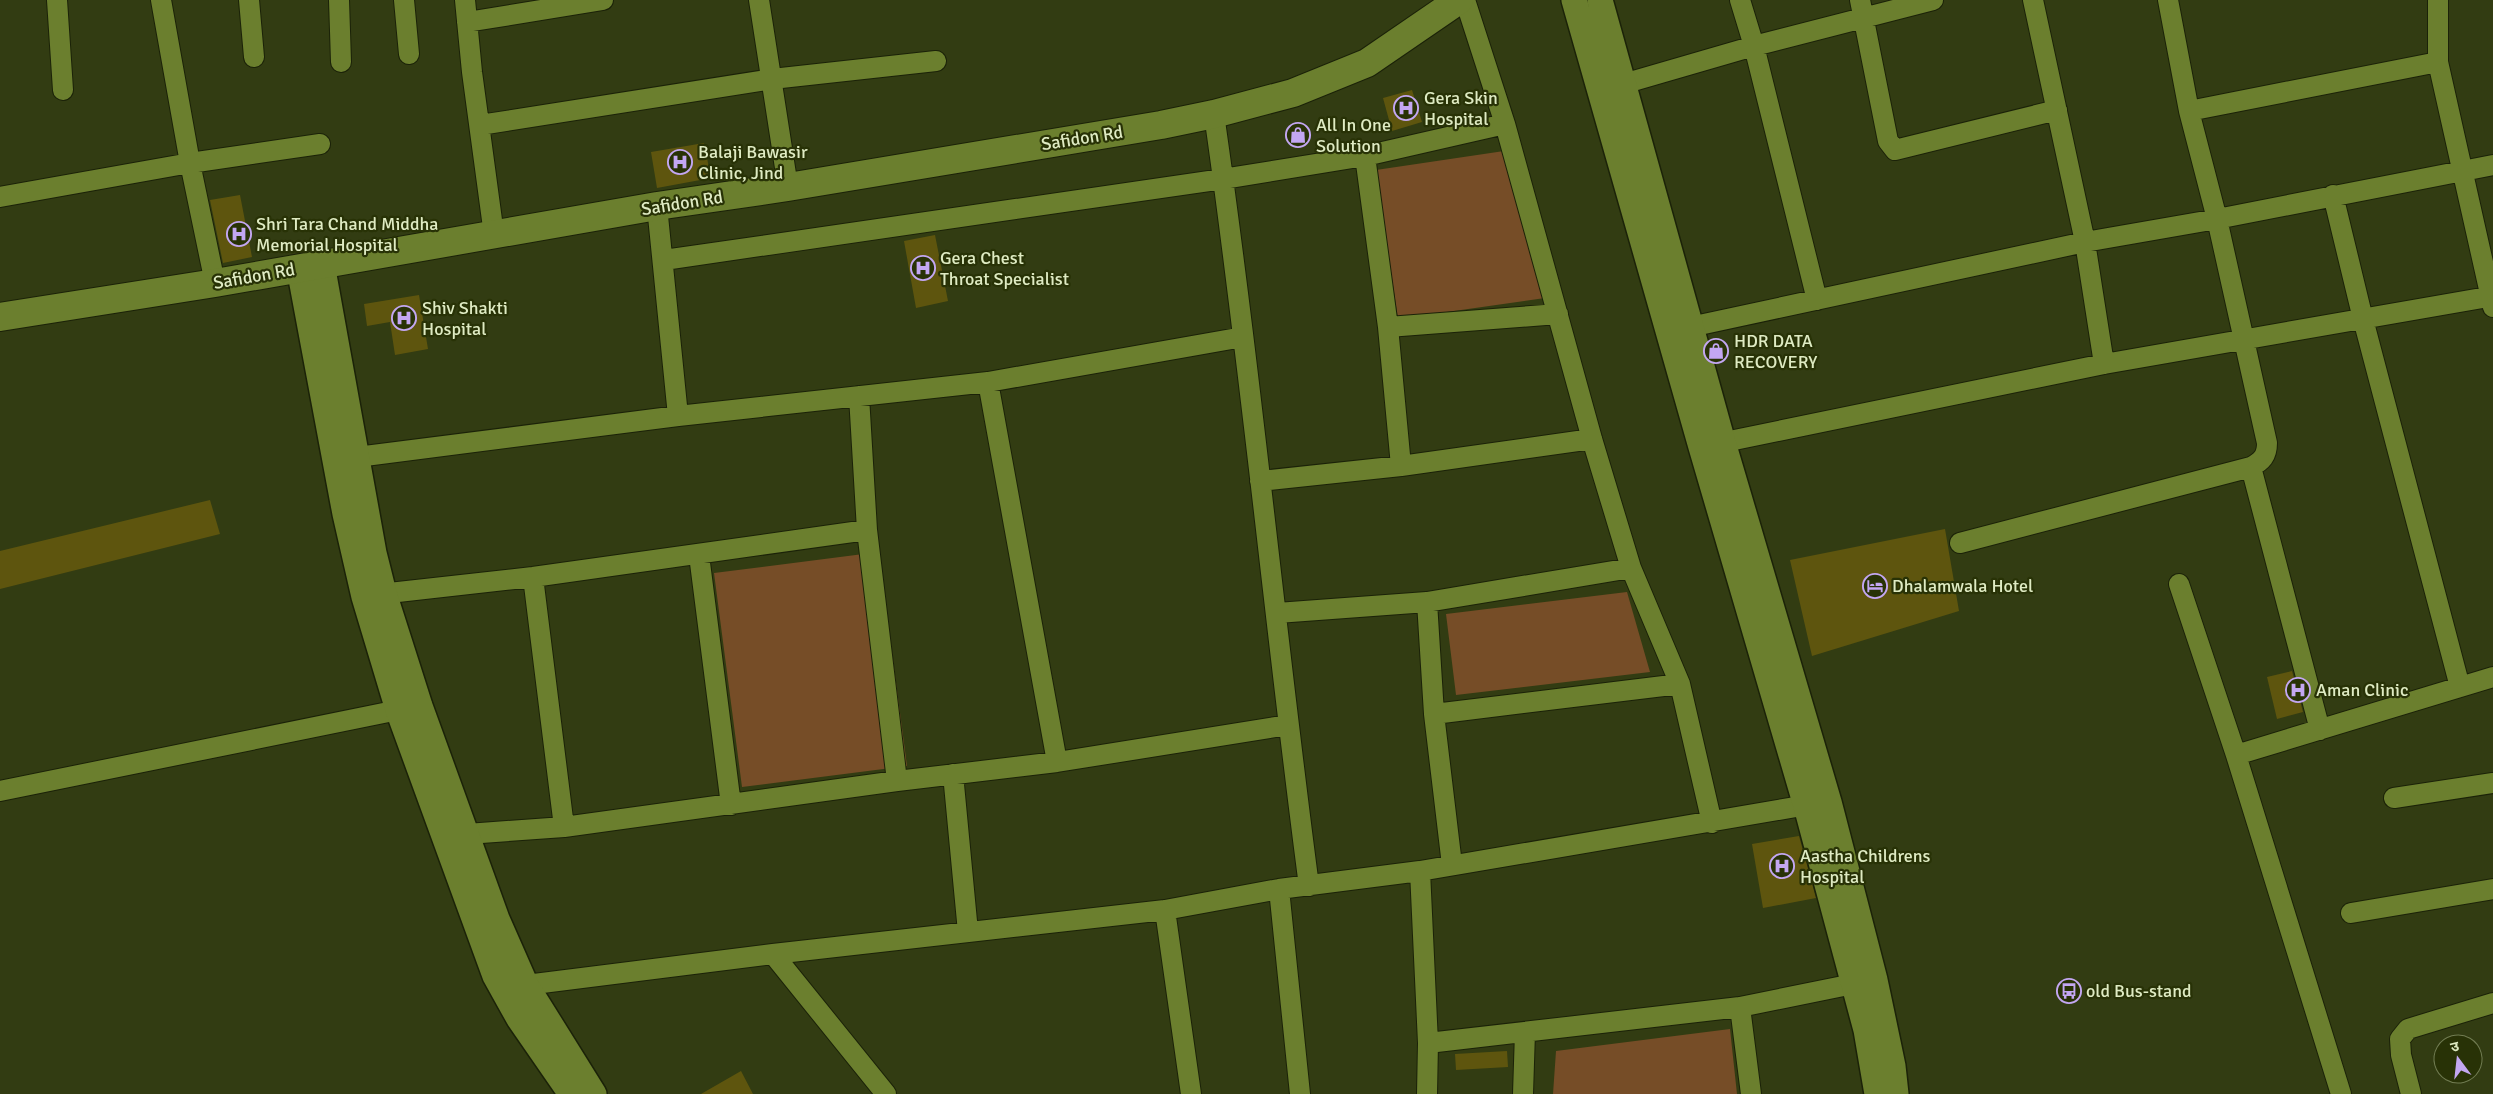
<svg xmlns="http://www.w3.org/2000/svg" width="2493" height="1094" viewBox="0 0 2493 1094" font-family="Signika,'Noto Sans Devanagari',sans-serif">
	<style>
		.green { fill: #764d27 }
		.building { fill: #5e550e }
		.lines { fill: none; stroke-linecap: round; stroke-linejoin: round }
		.minor-casing { stroke: #1b2208; stroke-width: 22 }
		.tertiary-casing { stroke: #1b2208; stroke-width: 28 }
		.secondary-casing { stroke: #1b2208; stroke-width: 30 }
		.minor { stroke: #6b7f2e; stroke-width: 20 }
		.tertiary { stroke: #6b7f2e; stroke-width: 25 }
		.secondary { stroke: #6b7f2e; stroke-width: 28 }
		.labels { text-anchor: middle; dominant-baseline: central; stroke-width: 4.5; stroke-linejoin: round; paint-order: stroke }
		.poi-label { font-size: 18px; fill: #dfebc3; stroke: #283206; text-anchor: start }
		.street-label { font-size: 18px; fill: #dfebc3; stroke: #283206 }
	</style>
	<rect width="100%" height="100%" fill="#323c12"/>
	<!-- green -->
	<path class="green" d="M1504 151 1545 298 1398 319 1376 170Z
		M879 552 907 766 742 787 714 573Z
		M1627 592 1650 672 1456 695 1446 614Z
		M1730 1029 1737 1094H1553L1556 1051Z"/>
	<!-- building -->
	<path class="building" d="M1412 90 1422 122 1392 131 1383 98Z
		M704 143 711 178 657 188 651 152Z
		M240 195 252 257 223 263 210 200Z
		M935 235 948 301 916 308 904 241Z
		M419 295 428 349 395 355 390 322 367 326 364 304Z
		M210 500 220 534 0 589V551Z
		M1945 529 1959 611 1812 656 1790 560Z
		M2292 671 2303 712 2277 719 2267 677Z
		M1799 836 1816 898 1763 908 1752 844Z
		M1507 1051 1508 1067 1456 1070 1455 1054Z
		M741 1071 753 1094H701Z"/>
	<g class="lines">
		<defs>
			<path id="minor" d="M57 0 63 90
				M161 0 190 163 215 283
				M249 0 254 57
				M339 0 341 62
				M404 0 409 54
				M465 0 472 72 494 235
				M759 0 788 187
				M1465 0 1505 124 1592 439 1631 568 1680 684 1712 823
				M1740 0 1754 46 1817 300
				M1860 0 1888 141 1895 150 2057 110
				M2033 0 2085 242 2104 364
				M2438 0V62L2493 307
				M467 22 603 0
				M1623 84 1754 46 1933 0
				M2189 111 2438 62
				M1214 114C1251 371 1275 629 1309 886
				M480 125 772 79 936 61
				M1365 156 1388 327 1401 466
				M2333 195 2363 319 2460 687
				M0 197 190 163 320 144
				M657 206 678 416
				M664 260 1223 179 1365 156 1505 124
				M1388 327 1558 314
				M1690 327 2085 242 2217 219 2493 165
				M988 382 1057 762
				M859 396 867 530 897 781
				M1710 445 2104 364 2493 296
				M357 457 678 416 988 382 1243 337
				M2251 467 2320 730
				M1260 481 1401 466 1592 439
				M1960 543 2251 467C2262 461 2267 456 2267 443L2217 219 2189 111 2168 0
				M699 555 731 805
				M533 577 564 827
				M2179 584 2236 755 2341 1094
				M371 595 533 577 867 530
				M1427 602 1434 714 1452 865
				M1277 613 1427 602 1631 568
				M1434 714 1680 684
				M2236 755 2493 677
				M953 774 968 932
				M0 791 413 707
				M2394 798 2493 783
				M467 834 564 827 897 781 1057 762 1288 725
				M1420 871 1428 1043 1427 1094
				M1279 889 1300 1094
				M1165 910 1191 1094
				M2351 913 2493 889
				M773 954 886 1094
				M515 990 526 985 773 954 1165 910 1279 889 1420 871 1819 803
				M1740 1007 1751 1094
				M1428 1043 1740 1007 1868 981
				M1523 1094 1525 1032
				M2411 1094 2401 1055 2400 1039 2408 1029 2493 1003"/>
			<path id="tertiary" d="M1574 0 1701 447 1806 806 1866 1030 1877 1094
				M1600 0 1723 442 1829 802 1875 980 1893 1066 1896 1094
				M322 264 374 553 384 593 420 706 497 919 526 985 594 1094
				M299 268 345 514 364 597 398 710 495 976 519 1019 571 1094"/>
			<path id="secondary" d="M0 317 215 283 657 206 788 187 1161 125 1214 114 1293 93 1367 63 1459 0"/>
		</defs>
		<!-- minor casing -->
		<use href="#minor" class="minor-casing"/>
		<!-- tertiary casing -->
		<use href="#tertiary" class="tertiary-casing"/>
		<!-- secondary casing -->
		<use href="#secondary" class="secondary-casing"/>
		<!-- minor -->
		<use href="#minor" class="minor"/>
		<!-- tertiary -->
		<use href="#tertiary" class="tertiary"/>
		<!-- secondary -->
		<use href="#secondary" class="secondary"/>
	</g>
	<!-- icons -->
	<defs>
		<symbol id="hospital-ring" viewBox="-11 -11 22 22"><circle r="9.5" fill="#283206" stroke="#c3a7f2" stroke-width="1.5"/><path d="M-5-5h3v3.5h4V-5h3V5h-3V1.5h-4V5h-3Z" fill="#c3a7f2"/></symbol>
		<symbol id="shop-ring" viewBox="-11 -11 22 22"><circle r="9.5" fill="#283206" stroke="#c3a7f2" stroke-width="1.5"/><path d="M-5-2.5h2.3a2.7 3.5 0 0 1 5.4 0H5L5.5 6h-11ZM-1.5-2.5h3a1.5 2.3 0 0 0-3 0Z" fill="#c3a7f2"/></symbol>
		<symbol id="hotel-ring" viewBox="-11 -11 22 22"><circle r="9.5" fill="#283206" stroke="#c3a7f2" stroke-width="1.5"/><path d="M-6-4.5h1.5V1H6V5H4.5V3h-9V5H-6ZM-4 0a1.8 1.8 0 1 1 3.6 0ZM.5 0V-2.5h3Q6-2.5 6 0Z" fill="#c3a7f2"/></symbol>
		<symbol id="bus-ring" viewBox="-11 -11 22 22"><circle r="9.5" fill="#283206" stroke="#c3a7f2" stroke-width="1.5"/><path d="M-5-6H5V4H4V6H2V4H-2V6H-4V4H-5ZM-3.5-4V0h7V-4ZM-3.5 1.2v1.5H-2V1.2ZM2 1.2v1.5H3.5V1.2Z" fill="#c3a7f2"/></symbol>
	</defs>
	<g fill-rule="evenodd">
		<use href="#hospital-ring" x="1392" y="94" width="28" height="28"/>
		<use href="#shop-ring" x="1284" y="121" width="28" height="28"/>
		<use href="#hospital-ring" x="666" y="148" width="28" height="28"/>
		<use href="#hospital-ring" x="225" y="220" width="28" height="28"/>
		<use href="#hospital-ring" x="909" y="254" width="28" height="28"/>
		<use href="#hospital-ring" x="390" y="304" width="28" height="28"/>
		<use href="#shop-ring" x="1702" y="337" width="28" height="28"/>
		<use href="#hotel-ring" x="1861" y="572" width="28" height="28"/>
		<use href="#hospital-ring" x="2284" y="676" width="28" height="28"/>
		<use href="#hospital-ring" x="1768" y="852" width="28" height="28"/>
		<use href="#bus-ring" x="2055" y="977" width="28" height="28"/>
	</g>
	<g class="labels">
		<!-- poi labels -->
		<g class="poi-label">
			<text x="1424" y="98">Gera Skin<tspan x="1424" dy="21">Hospital</tspan></text>
			<text x="1316" y="125">All In One<tspan x="1316" dy="21">Solution</tspan></text>
			<text x="698" y="152">Balaji Bawasir<tspan x="698" dy="21">Clinic, Jind</tspan></text>
			<text x="256" y="224">Shri Tara Chand Middha<tspan x="256" dy="21">Memorial Hospital</tspan></text>
			<text x="940" y="258">Gera Chest<tspan x="940" dy="21">Throat Specialist</tspan></text>
			<text x="422" y="308">Shiv Shakti<tspan x="422" dy="21">Hospital</tspan></text>
			<text x="1734" y="341">HDR DATA<tspan x="1734" dy="21">RECOVERY</tspan></text>
			<text x="1892" y="586">Dhalamwala Hotel</text>
			<text x="2316" y="690">Aman Clinic</text>
			<text x="1800" y="856">Aastha Childrens<tspan x="1800" dy="21">Hospital</tspan></text>
			<text x="2086" y="991">old Bus-stand</text>
		</g>
		<!-- street labels -->
		<g class="street-label">
			<text transform="translate(1082 138) rotate(-9)">Safidon Rd</text>
			<text transform="translate(682 203) rotate(-9)">Safidon Rd</text>
			<text transform="translate(254 276) rotate(-10)">Safidon Rd</text>
		</g>
	</g>
	<!-- north arrow -->
	<g transform="translate(2458 1059) rotate(345)"><circle r="24" fill="#283206" stroke="#717c52"/>
	<path d="M0-4L9 19L0 12L-9 19Z" fill="#c3a7f2"/>
	<text y="-8" font-size="14" font-weight="bold" text-anchor="middle" fill="#dfebc3">उ</text>
	</g>
</svg>
